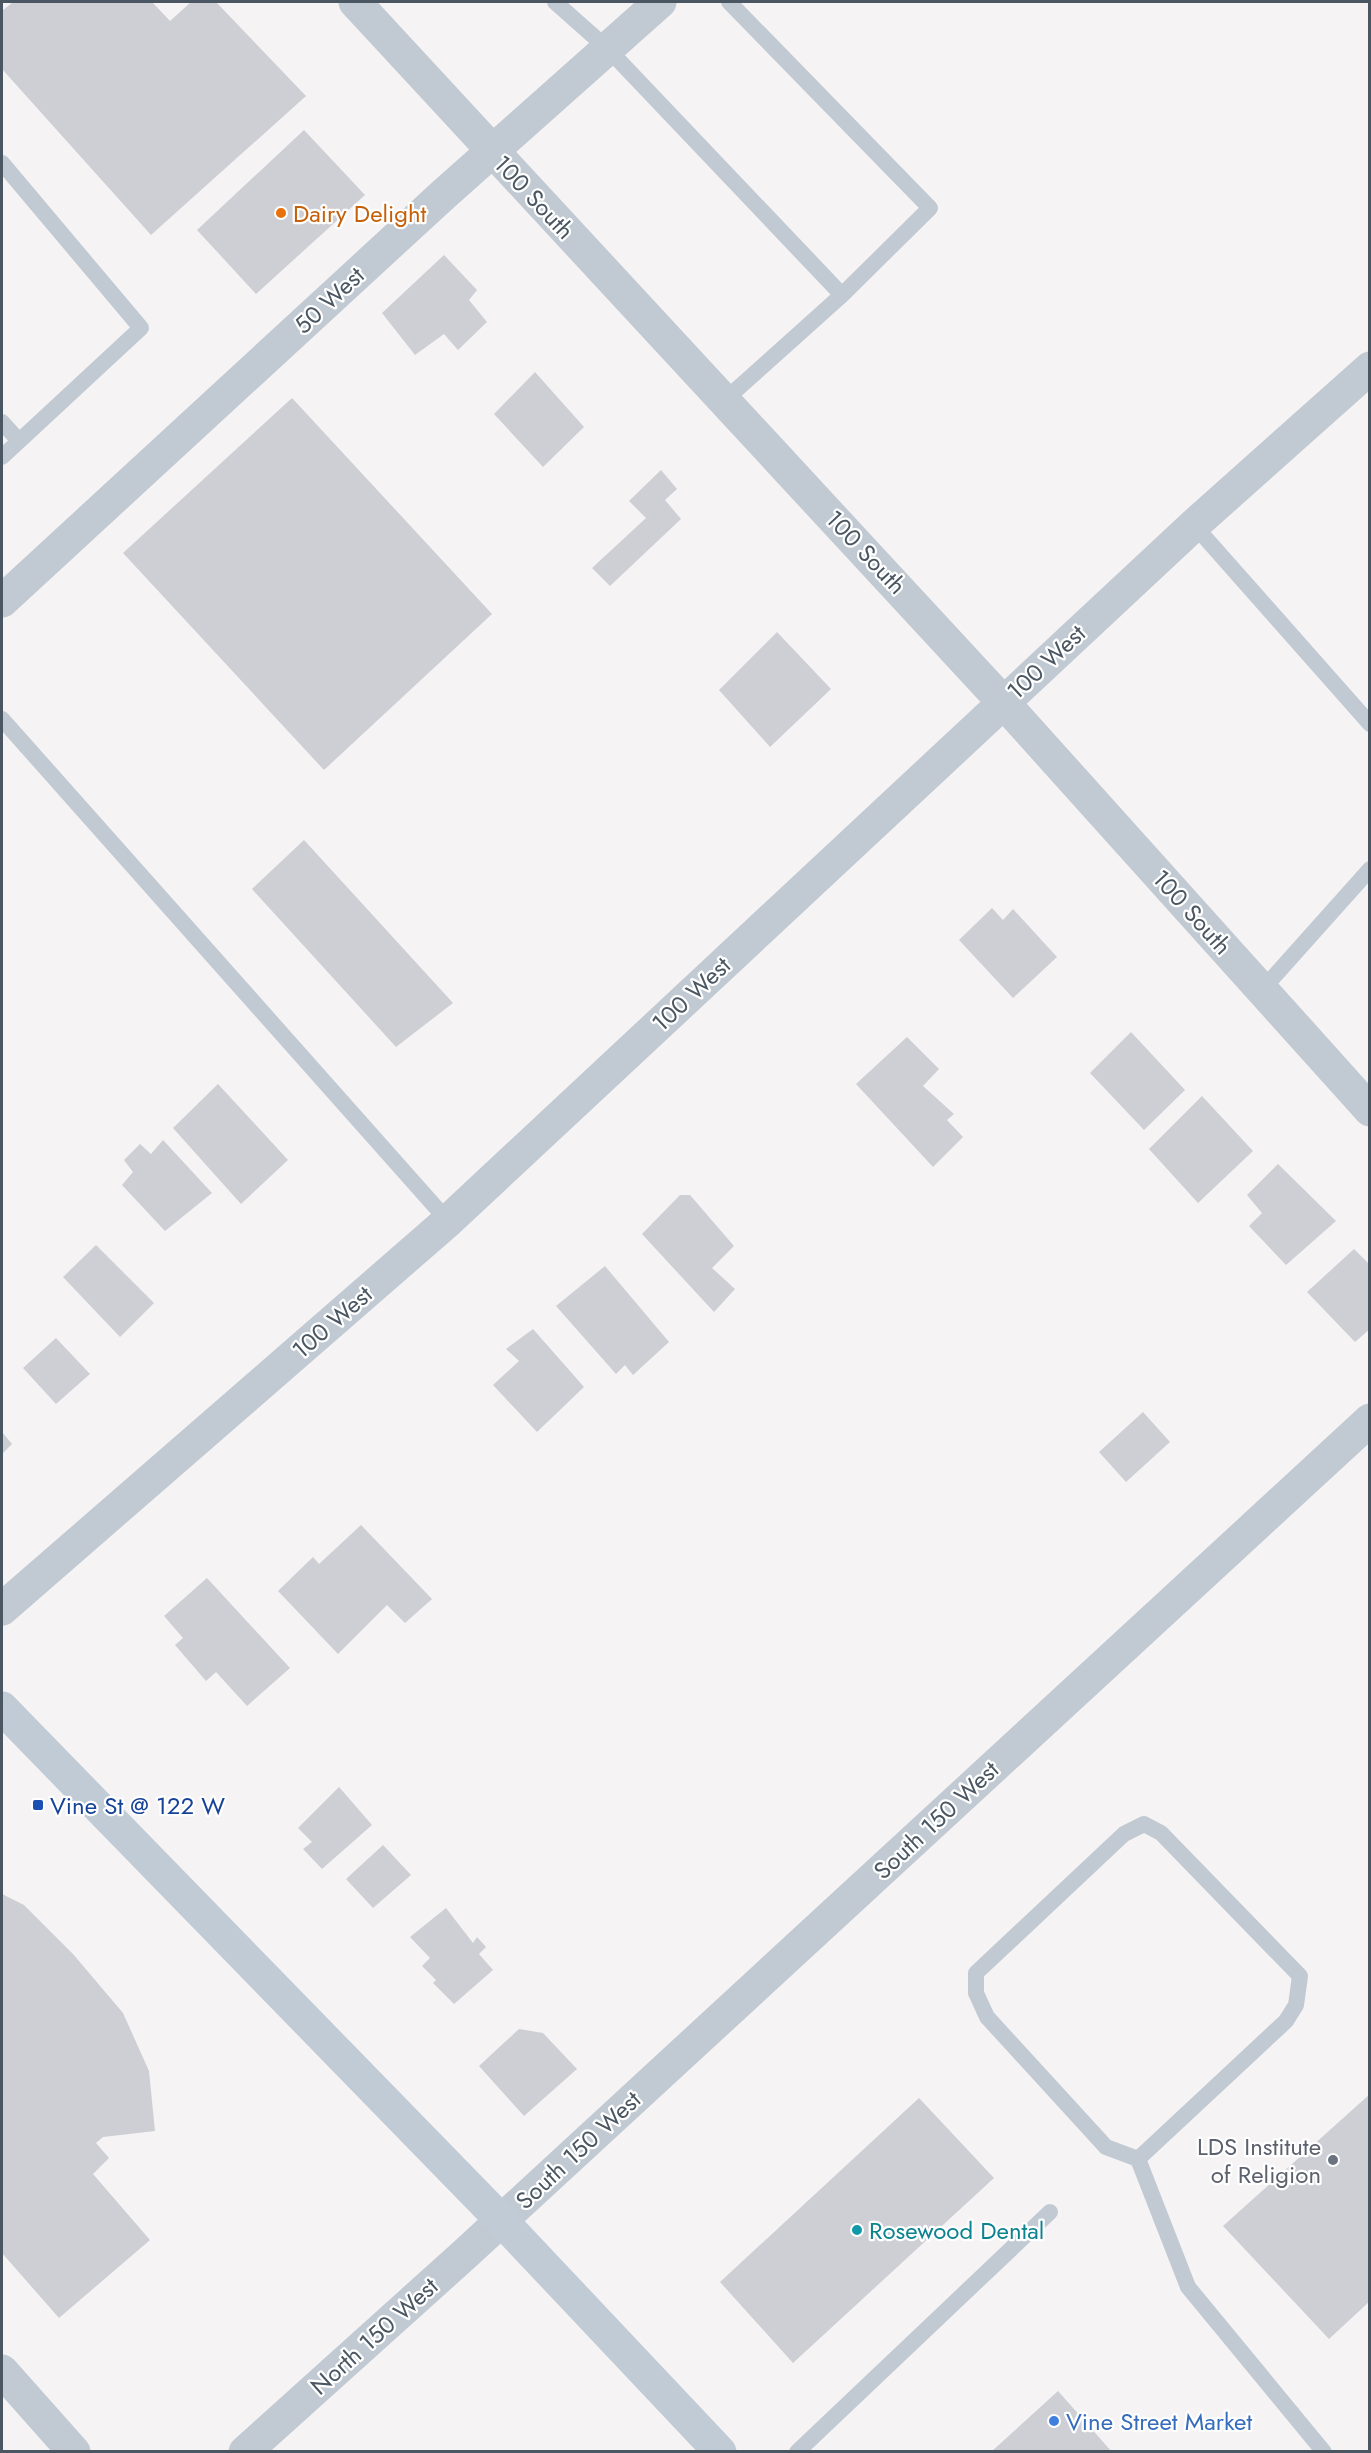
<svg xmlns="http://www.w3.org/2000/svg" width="1371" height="2453" viewBox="0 0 1371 2453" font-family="Jost,sans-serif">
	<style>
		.building { fill: #cdcfd5 }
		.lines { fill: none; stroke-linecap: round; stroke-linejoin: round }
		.lane { stroke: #c1cad2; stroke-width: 16 }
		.street { stroke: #c1cad2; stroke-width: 33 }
		.secondary { stroke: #c1cbd6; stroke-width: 33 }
		.food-dot { fill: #e8710a; stroke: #fff; stroke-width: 2 }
		.transit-dot { fill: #1a4fb4; stroke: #fff; stroke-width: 2 }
		.worship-dot { fill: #6b7280; stroke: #fff; stroke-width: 2 }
		.culture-dot { fill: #0f9aa8; stroke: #fff; stroke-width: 2 }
		.shop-dot { fill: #3f7fe0; stroke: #fff; stroke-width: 2 }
		.labels { text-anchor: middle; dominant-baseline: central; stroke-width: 4.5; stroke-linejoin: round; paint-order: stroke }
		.street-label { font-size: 24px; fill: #4a5661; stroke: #fff }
		.food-label { font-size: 24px; fill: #c56008; stroke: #fff; text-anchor: start }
		.transit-label { font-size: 24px; fill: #164399; stroke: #fff; text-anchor: start }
		.worship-label { font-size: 24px; fill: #5b616d; stroke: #fff; text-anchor: end }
		.culture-label { font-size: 24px; fill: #0d838f; stroke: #fff; text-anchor: start }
		.shop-label { font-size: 24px; fill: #366cbe; stroke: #fff; text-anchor: start }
	</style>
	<rect width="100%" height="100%" fill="#f5f3f3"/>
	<!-- building -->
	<path class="building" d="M13 2H152L170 21 191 2H216L306 96 151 235 2 69V11Z
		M304 130 365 195 256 294 197 230Z
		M444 255 477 290 469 300 487 322 458 350 444 334 415 355 382 313Z
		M535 372 584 427 543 467 494 414Z
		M292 398 492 614 324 770 123 553Z
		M661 470 677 489 665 500 681 519 610 586 592 568 646 518 629 501Z
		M777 632 831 689 770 747 719 690Z
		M304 840 453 1003 396 1047 252 889Z
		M992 908 1003 920 1013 909 1057 957 1013 998 959 940Z
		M1131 1032 1185 1090 1144 1130 1090 1073Z
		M907 1037 939 1069 923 1086 954 1114 947 1120 963 1137 933 1167 856 1084Z
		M218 1084 288 1160 241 1204 173 1128Z
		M1202 1096 1253 1151 1198 1203 1149 1149Z
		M163 1140 212 1193 165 1231 122 1185 133 1172 124 1160 140 1144 151 1154Z
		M1278 1164 1336 1221 1286 1265 1249 1226 1262 1213 1247 1195Z
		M680 1195H690L734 1246 712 1268 735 1289 714 1312 642 1234Z
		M96 1245 154 1303 120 1337 63 1277Z
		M1354 1249 1370 1265V1329L1355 1342 1307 1292Z
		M605 1266 669 1342 633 1375 625 1365 616 1374 556 1306Z
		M533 1329 584 1387 537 1432 493 1385 519 1361 506 1349Z
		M56 1338 90 1374 56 1404 23 1368Z
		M1143 1412 1170 1442 1126 1482 1099 1452Z
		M2 1432 12 1444 2 1454Z
		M361 1525 432 1599 405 1623 387 1605 338 1654 278 1591 313 1557 319 1564Z
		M207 1578 290 1668 247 1706 216 1672 206 1681 175 1645 183 1638 164 1616Z
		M339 1787 372 1825 322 1869 303 1849 312 1842 298 1828Z
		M383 1845 411 1875 373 1908 346 1879Z
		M2 1894 24 1905 73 1954 123 2013 149 2071 155 2131 103 2137 96 2143 109 2158 93 2174 150 2240 59 2318 2 2253Z
		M446 1908 473 1943 477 1937 486 1947 479 1954 493 1970 454 2004 433 1983 436 1980 422 1966 430 1958 410 1937Z
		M519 2029 543 2033 577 2069 524 2116 479 2066Z
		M1370 2094V2301L1329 2339 1223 2226Z
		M919 2098 994 2178 793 2363 720 2282Z
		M1058 2391 1112 2452H991Z"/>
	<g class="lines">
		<!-- lane -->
		<path class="lane" d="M555 2 608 49 842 295 726 399
			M729 2 930 208 842 295
			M2 163 141 328 2 457
			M2 422 19 441
			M1194 525 1370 724
			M2 719 448 1221
			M1262 990 1370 869
			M1138 2159 1286 2021 1296 2005 1300 1976 1161 1833 1144 1824 1124 1834 976 1973V1993L987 2017 1106 2147 1138 2159 1188 2287 1324 2452
			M797 2452 1050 2212"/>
		<!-- street -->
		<path class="street" d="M355 2 1003 702 1370 1110
			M2 601 443 195 660 2
			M2 1609 448 1221 1194 525 1370 368
			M2 2371 74 2452
			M245 2452 465 2254 1370 1420"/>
		<!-- secondary -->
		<path class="secondary" d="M2 1708 501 2220 720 2452"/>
	</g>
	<!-- markers -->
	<circle class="food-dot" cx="281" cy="213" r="6"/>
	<rect class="transit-dot" x="32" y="1799" width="12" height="12" rx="3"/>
	<circle class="worship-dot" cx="1333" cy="2160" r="6"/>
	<circle class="culture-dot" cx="857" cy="2230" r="6"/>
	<circle class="shop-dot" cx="1054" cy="2421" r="6"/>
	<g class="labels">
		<!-- street labels -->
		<g class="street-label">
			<text transform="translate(534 197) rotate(47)">100 South</text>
			<text transform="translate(329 300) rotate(-43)">50 West</text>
			<text transform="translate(866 552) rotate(47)">100 South</text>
			<text transform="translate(1046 662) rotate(-43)">100 West</text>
			<text transform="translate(1192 912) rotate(48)">100 South</text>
			<text transform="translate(691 994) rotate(-43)">100 West</text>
			<text transform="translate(332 1322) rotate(-41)">100 West</text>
			<text transform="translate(936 1820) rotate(-43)">South 150 West</text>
			<text transform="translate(578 2150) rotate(-43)">South 150 West</text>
			<text transform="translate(374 2336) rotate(-42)">North 150 West</text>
		</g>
		<!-- food labels -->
		<g class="food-label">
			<text x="293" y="213">Dairy Delight</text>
		</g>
		<!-- transit labels -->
		<g class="transit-label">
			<text x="50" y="1805">Vine St @ 122 W</text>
		</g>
		<!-- worship labels -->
		<g class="worship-label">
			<text x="1321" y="2146">LDS Institute<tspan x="1321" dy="28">of Religion</tspan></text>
		</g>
		<!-- culture labels -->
		<g class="culture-label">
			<text x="869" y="2230">Rosewood Dental</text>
		</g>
		<!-- shop labels -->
		<g class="shop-label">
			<text x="1066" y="2421">Vine Street Market</text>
		</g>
	</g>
	<!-- border -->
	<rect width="1371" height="2453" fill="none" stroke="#4a5661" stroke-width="6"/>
</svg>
